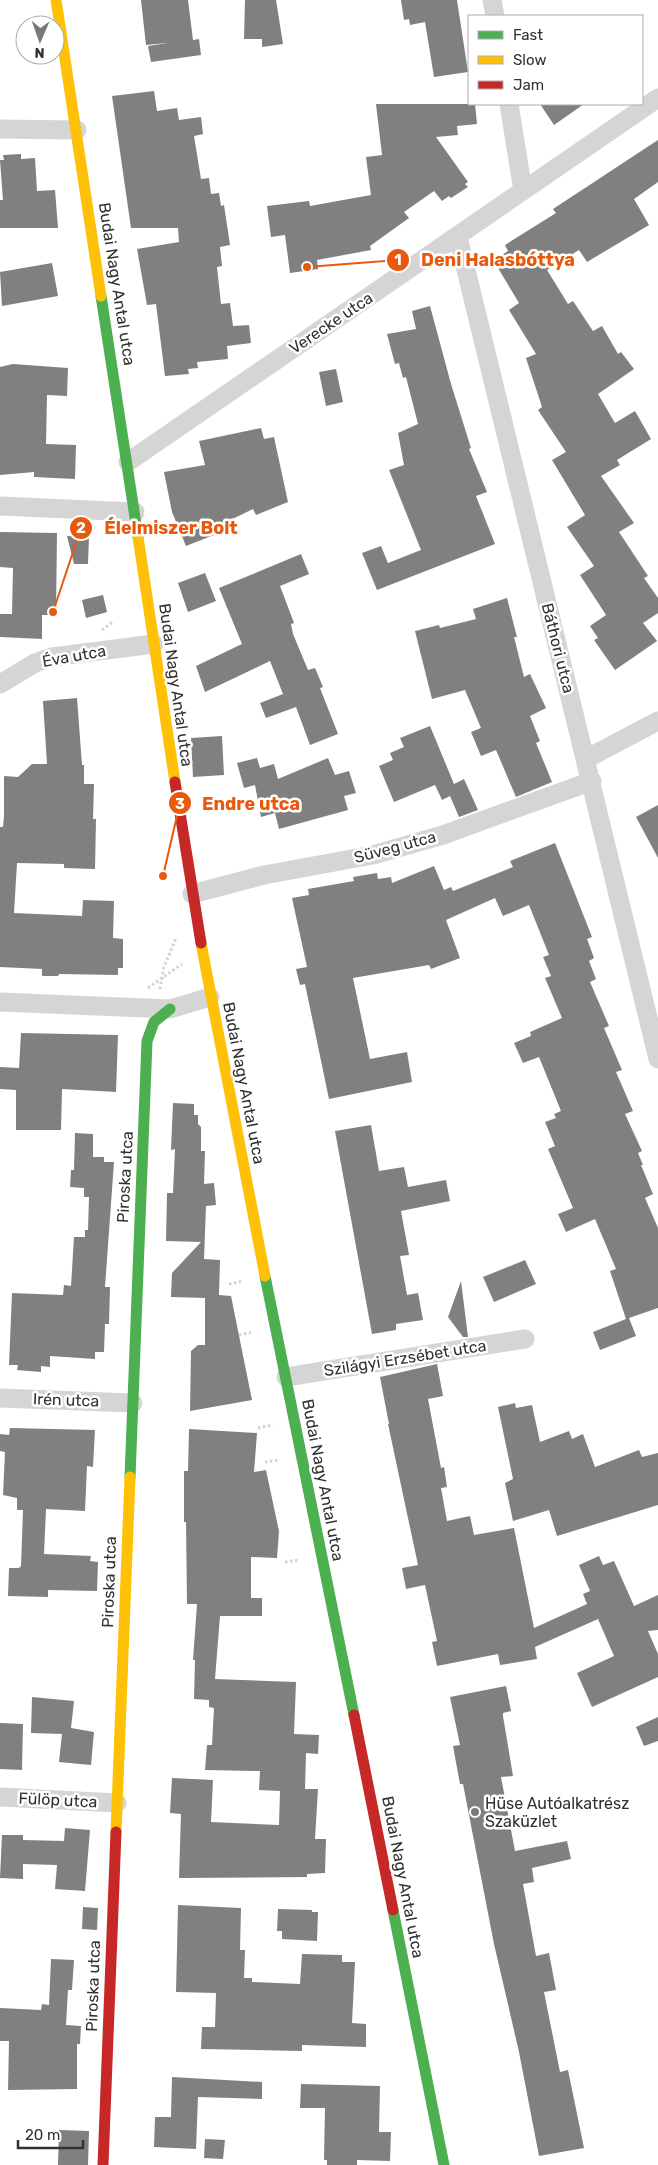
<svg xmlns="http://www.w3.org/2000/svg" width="658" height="2165" viewBox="0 0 658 2165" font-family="Rubik,sans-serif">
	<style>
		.building { fill: #808080 }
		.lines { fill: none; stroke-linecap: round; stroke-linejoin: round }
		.path { stroke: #d4d4d4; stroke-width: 3; stroke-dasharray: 2.5 2.5; stroke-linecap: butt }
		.street { stroke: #d5d5d5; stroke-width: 19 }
		.fast { stroke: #4caf50; stroke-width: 11 }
		.slow { stroke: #ffc107; stroke-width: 11 }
		.jam { stroke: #c62828; stroke-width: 11 }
		.poi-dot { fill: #797979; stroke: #fff; stroke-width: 2 }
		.labels { text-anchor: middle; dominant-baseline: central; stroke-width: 5; stroke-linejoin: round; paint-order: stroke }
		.street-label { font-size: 16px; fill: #313131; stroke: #fff }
		.poi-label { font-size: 16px; fill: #313131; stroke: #fff; text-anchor: start }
		.leader { fill: none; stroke: #e8590c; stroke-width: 2 }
		.callout-dot { fill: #e8590c; stroke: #fff; stroke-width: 2 }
		.mark-label { font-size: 15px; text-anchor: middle; font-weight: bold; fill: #fff }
		.callout-label { font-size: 18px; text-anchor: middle; font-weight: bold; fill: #e8590c; stroke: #fff; stroke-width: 5; stroke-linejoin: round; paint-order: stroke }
	</style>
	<rect width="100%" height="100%" fill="#fff"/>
	<!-- building -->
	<path class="building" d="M141 0H188L193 40 199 39 201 55 151 62 148 46 167 43 146 45Z
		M245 0H276L283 44 262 47V39H244Z
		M401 0H457L468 72 434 77 425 22 410 25 409 19 404 20Z
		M154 91 157 111 177 108 179 120 201 117 203 134 194 136 201 179 209 178 211 194 219 193 221 206 224 205 230 245 220 247 222 266 217 267 221 304 230 303 233 326 249 325 251 343 227 346 228 359 197 362 198 368 188 369 189 374 165 376 156 304 147 305 137 249 179 242 178 228H131L112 96Z
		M376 104H475L477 124 457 126 458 135 436 137 468 182 465 184 468 187 451 198 449 196 442 201 434 191 404 212 409 218 370 246 371 250 317 260 318 269 290 273 285 235 271 237 267 206 309 201 310 206 371 195 366 157 382 155Z
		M540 104H584L554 125Z
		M658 140V182L634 199 649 225 587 262 579 250 547 270 568 304 573 301 593 331 602 326 618 354 621 352 634 369 598 394 615 423 635 411 651 439 617 460 620 465 601 476 634 523 619 532 648 576 644 578 658 598V613L643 623 657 641 615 670 594 640 598 638 590 626 606 615 580 575 594 566 567 527 585 515 552 460 566 452 538 410 542 407 526 358 536 354 509 310 519 303 498 268 505 264 500 256 508 251 505 245 556 213 553 209Z
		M21 154V159L35 158 37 191 55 190 58 228H0V200H3L0 160H4L3 155Z
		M52 263 58 296 2 306 0 272Z
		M430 306 451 384 471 448 469 449 487 492 476 496 495 544 377 590 362 553 381 546 388 563 421 550 389 470 404 465 398 433 418 424 406 377 403 378 399 363 395 364 387 334 416 329 412 311Z
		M13 364 68 368 67 396 47 395 46 444 76 445 75 479 34 477V472L0 475V367Z
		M336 369 343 402 326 406 319 372Z
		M261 428 264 439 274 437 288 502 256 515 253 509 216 527 219 533 186 546 172 512 164 472 205 465 199 441Z
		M0 532 57 533 56 615H42V639L0 637V614H12L13 568 0 567Z
		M67 536 89 537 88 564H74Z
		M301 554 309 574 280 586 294 623 291 624 293 634 308 670 315 668 323 687 320 688 338 734 310 745 296 707 266 718 260 703 283 694 270 661 205 692 196 666 242 644 219 588Z
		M205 573 216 601 188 612 178 583Z
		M103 595 107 612 86 618 82 600Z
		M507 598 517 637H514L524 677 530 674 546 708 530 716 540 741 536 743 552 782 516 797 496 750 481 756 471 732 481 728 465 690 432 699 415 631 439 625 440 628 476 619 473 609Z
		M77 698 82 765H84V784H94L93 819H96L95 869 64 868V864L17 863 14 913 82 916 83 900 114 901 113 938 123 939V968H118V975L59 974 58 976H42V969L0 967V827H3L4 816V776L18 777 32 764H47L43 701Z
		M430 726 454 784 464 779 478 810 459 817 450 796 442 800 435 785 394 802 379 766 393 760 390 753 404 747 400 738Z
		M222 736 224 775 193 777 191 738Z
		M257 758 260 768 274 764 278 779 328 758 335 775 349 771 356 793 344 796 348 810 279 829 275 813 261 817 255 785 244 788 237 763Z
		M658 805V858L636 817Z
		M555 843 592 937 587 939 594 958 589 961 596 979 590 982 609 1026 604 1028 622 1070 616 1072 633 1111 625 1114 642 1151 638 1153 643 1165H641L653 1194 645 1198 658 1228V1308L629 1318 636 1336 600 1350 593 1332 626 1319 610 1271 616 1269 595 1219 566 1232 558 1214 573 1208 548 1149 555 1146 545 1122 556 1118 554 1114 561 1111 539 1057 523 1063 514 1043 531 1036 530 1032 562 1018 545 978 551 976 543 957 549 955 529 905 503 916 495 898 446 920 460 958 431 969 429 965 353 978 370 1059 407 1052 412 1082 329 1099 305 984 300 985 296 969 307 967 292 898 309 895 308 889 354 881 353 877 377 873 378 879 391 877 392 883 434 866 444 890 451 887 453 891 513 867 510 861Z
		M21 1033 118 1035 116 1092 62 1089 61 1130H16V1090L0 1089V1067L19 1068Z
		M173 1103 194 1104V1115H198V1124L201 1127V1151H205L204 1184 214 1183 216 1205 206 1206 204 1259 220 1260 219 1295 231 1296 252 1400 190 1411 191 1351 198 1345H205V1298L171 1297 172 1273 201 1242 166 1241 167 1193H173L175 1149 171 1150Z
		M371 1125 379 1171 404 1167 408 1187 446 1180 450 1201 401 1211 409 1255 400 1256 407 1295 418 1293 423 1320 396 1324V1330L372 1334 335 1131Z
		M75 1133 93 1134V1157H104V1162H114L105 1287H110L109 1324H105L104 1352H95V1359L50 1356V1367L41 1366V1372L17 1370 18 1365H9L12 1293 63 1295 64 1285 71 1286 74 1237H85V1230H88L89 1197H84V1188L70 1187 71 1170H74Z
		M525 1260 536 1284 494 1302 483 1277Z
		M461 1281 468 1337H463L448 1317Z
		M437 1364 443 1396 428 1399 441 1468 444 1467 447 1487 441 1488 447 1521 470 1516 474 1535 514 1528 534 1628 587 1604 583 1594 590 1591 579 1565 599 1556 603 1565 614 1561 634 1606 658 1595V1630L648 1631 658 1654V1677L592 1707 577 1673 614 1656 598 1619 535 1647 537 1659 500 1665 498 1654 437 1666 432 1642 437 1641 425 1585 406 1589 402 1568 418 1565 388 1424H389L380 1377Z
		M515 1403 516 1408 532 1405 540 1442 569 1431 572 1439 583 1434 595 1467 639 1450 642 1457 658 1453V1505L557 1536 549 1510 513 1521 505 1483 513 1479 498 1407Z
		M10 1428 95 1430 93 1467 87 1466 85 1511 46 1509 44 1554 91 1556 90 1561 98 1562 97 1591 48 1590V1597L8 1596 9 1568H19L21 1566 23 1510H17V1498L3 1495 5 1452 0 1451V1434L9 1435Z
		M189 1429 257 1433 254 1472 266 1470 279 1531 277 1558 251 1557V1598H262V1616H220L215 1679 296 1682 294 1734 319 1735 318 1754 306 1753 305 1789H318L315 1839H326L325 1873 307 1874V1877L179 1878 181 1814 170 1813 172 1778 213 1780 211 1822 279 1825 280 1791 259 1790 260 1771 205 1770 207 1745H212L214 1708 209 1707V1700L194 1699 195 1660H193L197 1604H187L186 1522H184V1471H188Z
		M506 1686 511 1711 503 1713V1716L513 1776 501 1777 515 1851 567 1841 571 1859 532 1868 534 1882 523 1884 536 1956 549 1953 556 1990 544 1992 560 2072 568 2070 584 2148 539 2156 519 2052 494 1944 463 1784H460L453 1746 460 1745 450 1697Z
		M32 1697 74 1701 71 1728 94 1732 91 1765 59 1762 62 1734 31 1733Z
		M658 1717V1741L644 1746 636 1727Z
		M0 1723 23 1724 22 1770 0 1769Z
		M65 1828 90 1830 85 1891 55 1889 57 1865 23 1864V1879L0 1878 2 1835H23V1840L64 1841Z
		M178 1905 241 1908 240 1950H245L244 1978H252V1982L300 1984 302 1954 342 1955V1962H355L352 2023 366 2024V2047L302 2045V2051L201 2049 202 2027H215L216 1993 176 1992Z
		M83 1907 98 1908 97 1930 82 1929Z
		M278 1909 312 1910V1912H318L317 1941 282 1939V1931H277Z
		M51 1959 74 1960 72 1990H68L66 2025 81 2026 80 2044H77V2089L8 2090 9 2041H0V2008L41 2010 42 2004 49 2005Z
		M172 2077 262 2082V2099L198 2097 196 2149 154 2147 155 2117H171Z
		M301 2084 380 2086 379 2132H391L390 2161 357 2160V2165H327V2160H324L325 2108H300Z
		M59 2130 89 2131 88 2165H58Z
		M205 2139 225 2140 223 2159 204 2158Z"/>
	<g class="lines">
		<!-- path -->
		<path class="path" d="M102 630 114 621
			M148 988 182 964
			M160 989 164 967 176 938
			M229 1284 243 1281
			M239 1335 253 1332
			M258 1428 273 1425
			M265 1462 280 1460
			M285 1562 300 1560"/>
		<!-- street -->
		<path class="street" d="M492 0 495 16
			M509 104 523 191
			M0 129 77 130
			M458 237 658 1059
			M128 462 658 98
			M0 506 135 512
			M0 684 35 663 52 657 154 644
			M586 759 658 721
			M192 894 264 875 373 855 443 835 592 781
			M0 1002 170 1009 210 997
			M286 1377 525 1339
			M0 1398 133 1403
			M0 1797 117 1803"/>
		<!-- fast -->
		<path class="fast" d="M101 296 138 537
			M265 1276 354 1715
			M130 1477 147 1041 154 1022 170 1009
			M393 1910 444 2165"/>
		<!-- slow -->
		<path class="slow" d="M56 0 101 296
			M138 537 175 782
			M201 943 265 1276
			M116 1832 130 1477"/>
		<!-- jam -->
		<path class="jam" d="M175 782 201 943
			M354 1715 393 1910
			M103 2165 116 1832"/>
	</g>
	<!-- markers -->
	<circle class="poi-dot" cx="475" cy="1812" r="5"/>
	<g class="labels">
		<!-- street labels -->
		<g class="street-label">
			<text transform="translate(117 284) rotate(81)">Budai Nagy Antal utca</text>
			<text transform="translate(331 323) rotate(-34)">Verecke utca</text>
			<text transform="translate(558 648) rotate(76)">Báthori utca</text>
			<text transform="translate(74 656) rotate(-10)">Éva utca</text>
			<text transform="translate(176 685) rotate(82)">Budai Nagy Antal utca</text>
			<text transform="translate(395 847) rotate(-15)">Süveg utca</text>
			<text transform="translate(244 1083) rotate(79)">Budai Nagy Antal utca</text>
			<text transform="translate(125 1177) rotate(-87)">Piroska utca</text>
			<text transform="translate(405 1358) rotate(-9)">Szilágyi Erzsébet utca</text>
			<text transform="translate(66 1400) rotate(2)">Irén utca</text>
			<text transform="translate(323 1480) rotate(79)">Budai Nagy Antal utca</text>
			<text transform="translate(109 1582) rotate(-88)">Piroska utca</text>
			<text transform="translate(58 1800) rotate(3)">Fülöp utca</text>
			<text transform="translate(403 1877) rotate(79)">Budai Nagy Antal utca</text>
			<text transform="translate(93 1986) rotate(-88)">Piroska utca</text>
		</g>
		<!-- poi labels -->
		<g class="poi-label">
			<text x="485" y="1803">Hüse Autóalkatrész<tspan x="485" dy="18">Szaküzlet</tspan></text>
		</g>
	</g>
	<!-- callouts -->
	<path class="leader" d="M307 267L398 260M53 612L81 528M163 876L180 803"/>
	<g class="callout-dot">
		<circle cx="307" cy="267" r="5"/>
		<circle cx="53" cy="612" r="5"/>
		<circle cx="163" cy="876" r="5"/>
		<circle cx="398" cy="260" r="12"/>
		<circle cx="81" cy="528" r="12"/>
		<circle cx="180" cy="803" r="12"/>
	</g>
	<g class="mark-label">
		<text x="398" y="265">1</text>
		<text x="81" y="533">2</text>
		<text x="180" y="809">3</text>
	</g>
	<g class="callout-label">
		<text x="498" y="266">Deni Halasbóttya</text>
		<text x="171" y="534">Élelmiszer Bolt</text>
		<text x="251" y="810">Endre utca</text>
	</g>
	<!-- legend -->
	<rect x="468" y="15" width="175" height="90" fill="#ffffff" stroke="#adadad"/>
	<rect x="478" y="31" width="25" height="8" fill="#4caf50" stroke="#adadad"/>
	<text x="513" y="40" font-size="15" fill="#313131">Fast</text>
	<rect x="478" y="56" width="25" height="8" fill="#ffc107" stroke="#adadad"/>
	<text x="513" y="65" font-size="15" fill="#313131">Slow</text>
	<rect x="478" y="81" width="25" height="8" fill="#c62828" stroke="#adadad"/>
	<text x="513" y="90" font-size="15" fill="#313131">Jam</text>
	<!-- north arrow -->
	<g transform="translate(40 40) rotate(182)"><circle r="24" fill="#ffffff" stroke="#adadad"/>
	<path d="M0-4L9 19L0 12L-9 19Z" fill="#797979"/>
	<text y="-8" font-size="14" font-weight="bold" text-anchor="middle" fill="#313131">N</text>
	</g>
	<!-- scale -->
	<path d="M18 2140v8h65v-8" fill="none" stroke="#313131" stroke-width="2.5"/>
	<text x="25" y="2140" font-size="15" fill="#313131" stroke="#ffffff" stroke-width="4" paint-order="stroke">20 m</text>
</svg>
